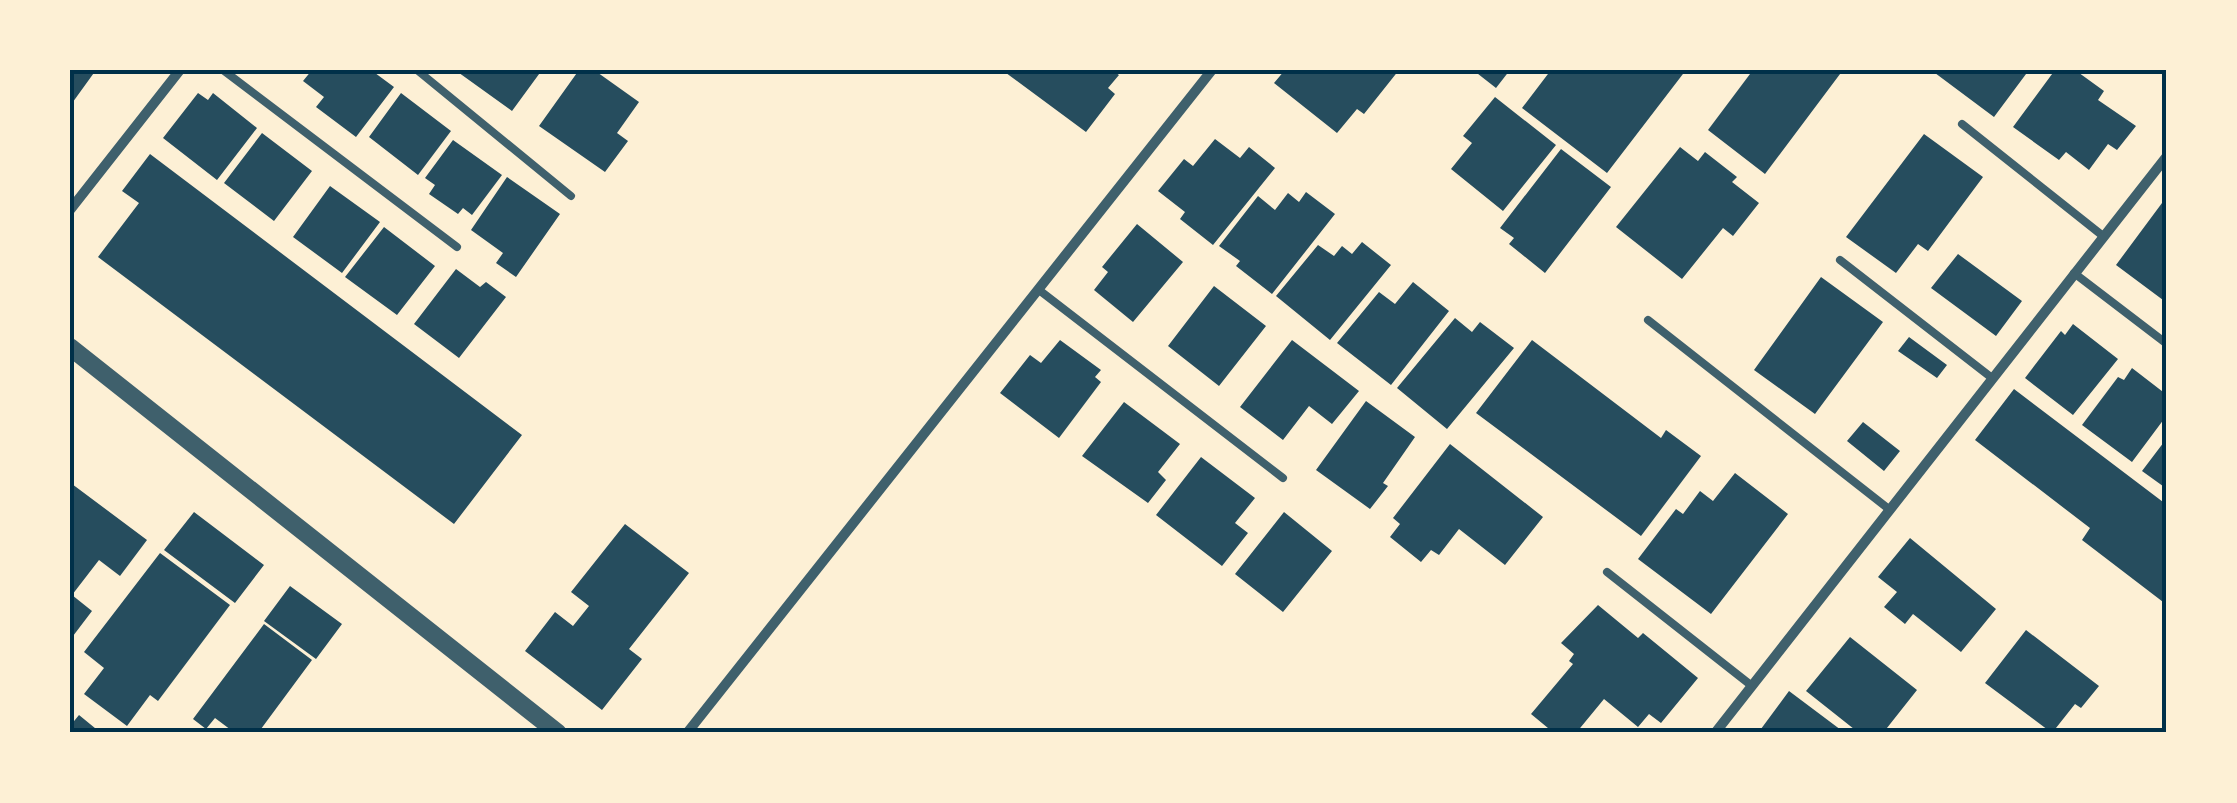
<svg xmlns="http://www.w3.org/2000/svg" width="2237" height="803" viewBox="0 0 2237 803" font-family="'Roboto Condensed',sans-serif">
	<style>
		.building { fill: #264d5e }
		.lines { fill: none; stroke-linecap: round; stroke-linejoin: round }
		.service { stroke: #3f606c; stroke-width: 8 }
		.minor { stroke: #3f606c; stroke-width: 10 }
		.tertiary { stroke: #3f606c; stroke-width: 18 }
		.neatline { fill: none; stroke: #003049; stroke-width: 4 }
	</style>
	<rect width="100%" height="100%" fill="#fdf0d5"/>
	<!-- building -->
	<path class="building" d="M70 70H96L70 106Z
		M312 70H371L394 87 356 137 316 107 324 97 303 81Z
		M455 70H542L512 111Z
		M579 70H594L639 102 617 133 628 141 605 172 539 126Z
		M1002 70H1112L1119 75 1108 88 1115 94 1086 132Z
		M1285 70H1399L1364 114 1357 109 1337 133 1274 83Z
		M1473 70H1510L1496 88Z
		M1551 70H1686L1607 173 1522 108Z
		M1753 70H1843L1765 174 1708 130Z
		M1937 70H2029L1994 117 1935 73Z
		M2055 70H2075L2104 91 2098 100 2136 126 2117 150 2108 144 2089 170 2066 152 2059 160 2013 127Z
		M198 93 208 100 213 93 257 128 217 180 163 138Z
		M401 93 451 131 418 175 369 137Z
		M1495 97 1556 145 1503 211 1451 169 1472 143 1463 136Z
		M262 133 312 171 274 221 224 183Z
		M1924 134 1983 177 1928 251 1918 244 1896 273 1846 237Z
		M1215 139 1240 158 1249 147 1275 168 1213 245 1180 219 1185 212 1158 191 1184 159 1193 166Z
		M453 140 502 175 472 215 463 208 458 214 429 194 435 185 425 178Z
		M1680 147 1698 161 1705 152 1737 177 1732 182 1759 203 1733 236 1723 228 1682 279 1616 227Z
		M1561 149 1611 187 1545 273 1509 244 1514 238 1500 228Z
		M150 154 522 435 454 524 98 257 139 203 122 191Z
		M507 177 560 214 516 277 496 263 503 253 471 230Z
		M330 186 380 222 342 273 293 237Z
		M1306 192 1335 214 1272 294 1236 266 1240 261 1219 246 1258 196 1275 210 1288 193 1299 202Z
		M2162 203 2167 207V295L2163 300 2116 265Z
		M1137 224 1183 262 1133 322 1094 290 1108 272 1102 267Z
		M384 227 435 266 397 315 345 277Z
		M1362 242 1391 265 1330 340 1276 296 1318 245 1334 256 1342 246 1352 254Z
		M1958 254 2022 301 1996 336 1931 288Z
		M456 269 480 287 486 282 506 297 459 358 414 324Z
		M1821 277 1883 322 1815 414 1754 370Z
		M1413 282 1449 311 1391 385 1337 343 1379 292 1395 304Z
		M1214 286 1266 326 1219 386 1168 346Z
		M1455 318 1472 332 1480 322 1514 348 1447 429 1397 388Z
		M2073 324 2118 359 2073 415 2025 378 2061 331 2065 335Z
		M1909 337 1947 365 1937 378 1898 351Z
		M1060 340 1101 370 1095 377 1101 382 1059 438 1000 393 1030 355 1041 363Z
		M1292 340 1359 391 1332 424 1309 406 1283 440 1240 407Z
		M1532 340 1661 438 1666 430 1701 456 1641 536 1476 413Z
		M2132 368 2167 395V415L2132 462 2082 425 2118 377 2124 380Z
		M2014 389 2167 505V605L2082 540 2090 528 1975 440Z
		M1366 401 1415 437 1383 483 1388 486 1370 509 1316 470Z
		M1124 402 1180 444 1158 472 1166 480 1148 503 1082 456Z
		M1863 422 1900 451 1884 471 1847 441Z
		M2167 438V489L2142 471Z
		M1450 444 1543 517 1505 565 1459 529 1439 555 1431 550 1421 562 1390 537 1400 524 1393 518Z
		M1201 457 1255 498 1235 523 1248 533 1222 566 1156 515Z
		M1735 473 1788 514 1711 614 1638 559 1676 509 1683 514 1700 491 1713 501Z
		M72 484 147 540 120 576 99 560 72 595 92 611 70 640Z
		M194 512 264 565 235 603 164 550Z
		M1284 512 1332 551 1283 612 1235 574Z
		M625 524 689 573 629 649 642 659 602 710 525 651 555 612 573 626 589 606 571 592Z
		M1910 538 1996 609 1961 652 1913 614 1905 624 1884 607 1897 592 1878 577Z
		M160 553 230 605 158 701 150 695 127 726 84 694 104 668 84 652Z
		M290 586 342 624 316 659 264 621Z
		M1598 605 1638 638 1643 633 1698 678 1661 723 1649 714 1638 727 1604 699 1576 733H1554L1531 714 1573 664 1569 661 1574 654 1561 643Z
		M264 624 312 660 258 733H235L215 718 206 729 193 719Z
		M2026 630 2099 686 2081 708 2075 704 2052 733 1985 683Z
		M1850 637 1917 690 1883 733H1859L1806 691Z
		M1789 691 1845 733H1758Z
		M79 715 101 733H70V726Z"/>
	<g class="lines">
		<!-- service -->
		<path class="service" d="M223 70 457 247
			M417 70 571 196
			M1962 124 2103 236
			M1840 260 1992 378
			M2074 273 2167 344
			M1039 290 1283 478
			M1648 320 1890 510
			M1607 572 1752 686"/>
		<!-- minor -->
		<path class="minor" d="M70 210 180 70
			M687 733 1212 70
			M1715 733 2167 156"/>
		<!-- tertiary -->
		<path class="tertiary" d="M70 347 558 733"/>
	</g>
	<!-- border -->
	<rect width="2237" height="803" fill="none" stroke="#fdf0d5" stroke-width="145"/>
	<rect x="72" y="72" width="2092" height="658" class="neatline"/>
</svg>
